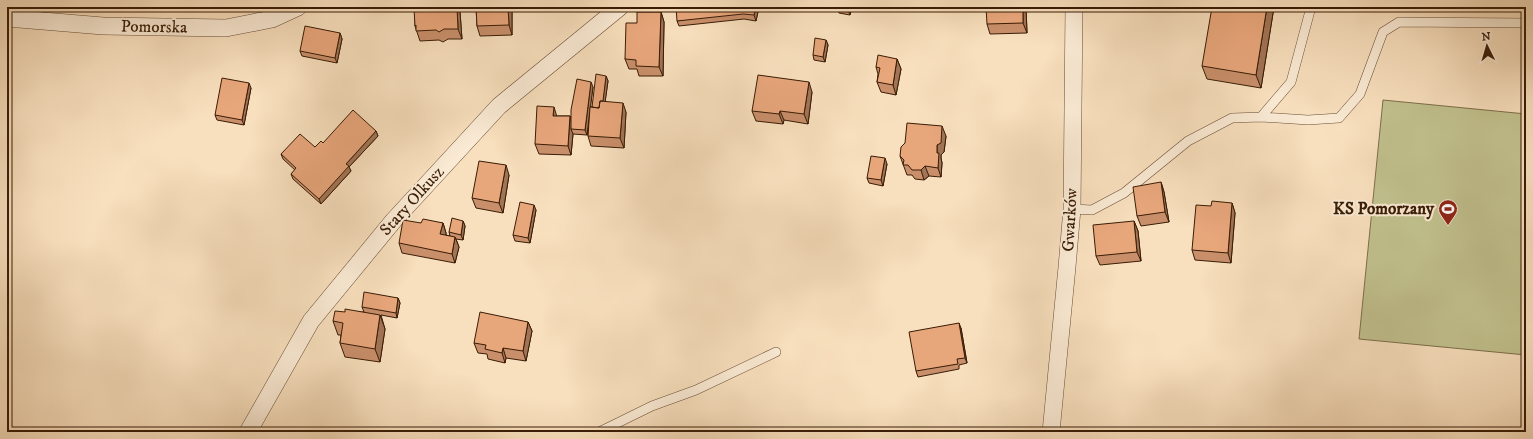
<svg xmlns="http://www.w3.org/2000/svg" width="1533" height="439" viewBox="0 0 1533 439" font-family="'IM FELL DW Pica',serif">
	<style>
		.green { fill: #c1c18e; stroke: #7d6e4a }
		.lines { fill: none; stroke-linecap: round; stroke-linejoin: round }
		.service-casing { stroke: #694d34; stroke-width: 10 }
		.minor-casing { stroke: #694d34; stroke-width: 18 }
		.service { stroke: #faead4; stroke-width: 9 }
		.minor { stroke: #faead4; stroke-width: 17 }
		.wall { fill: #c88f6a; stroke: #391c06 }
		.shaded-wall { fill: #a27456; stroke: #391c06 }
		.building { fill: #e8a67b; stroke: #391c06 }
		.labels { text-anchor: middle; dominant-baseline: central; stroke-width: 4; stroke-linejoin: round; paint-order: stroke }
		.street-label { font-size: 17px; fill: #391c06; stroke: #faead4 }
		.poi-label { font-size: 17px; font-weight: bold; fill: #391c06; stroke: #faead4; text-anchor: end }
	</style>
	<rect width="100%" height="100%" fill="#f8dfbd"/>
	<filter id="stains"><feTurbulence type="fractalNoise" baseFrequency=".005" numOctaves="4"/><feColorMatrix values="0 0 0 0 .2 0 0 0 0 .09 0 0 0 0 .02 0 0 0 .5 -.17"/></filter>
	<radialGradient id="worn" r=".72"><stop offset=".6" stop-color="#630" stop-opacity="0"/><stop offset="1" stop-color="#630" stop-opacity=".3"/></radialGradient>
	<!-- green -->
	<path class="green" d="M1383 100 1526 114V355L1359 339Z"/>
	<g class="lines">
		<defs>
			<path id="service" d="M1261 117 1291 82 1311 7
				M1072 209 1092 210 1124 193 1188 141 1232 118 1261 117 1308 120 1339 118 1360 94 1383 32 1399 22 1526 23
				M599 432 652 406 696 390 776 352"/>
			<path id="minor" d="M7 18 103 26 226 28 272 19 298 7
				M248 432 311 321 394 220 499 106 620 7
				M1051 432 1067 267 1072 209 1074 7"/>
		</defs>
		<!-- service casing -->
		<use href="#service" class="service-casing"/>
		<!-- minor casing -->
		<use href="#minor" class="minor-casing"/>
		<!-- service -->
		<use href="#service" class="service"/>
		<!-- minor -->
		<use href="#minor" class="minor"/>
	</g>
	<!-- wall -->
	<path class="wall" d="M415 7H459L460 12 462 39H448L443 42 439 40 420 41 415 26Z
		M476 7H512V35L480 36 477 26Z
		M759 7 756 21 744 19 679 26 677 21Z
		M838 7H852L850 15 839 13 837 8Z
		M1026 7 1027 33 990 34 987 24Z
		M1274 7 1261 88 1207 79 1202 66Z
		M661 12 664 22 663 76H639L637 69H629L625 59 637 23Z
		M340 33 342 39 337 63 302 56 300 51Z
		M826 40 828 45 825 62 814 60 813 55Z
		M897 59 901 69 896 95 881 92 877 82 878 74 876 67Z
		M606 76 608 81 605 101 626 112 624 148 591 146 588 136 589 115 587 135 573 134 571 155 539 154 535 144 557 116H570L571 119 593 87 590 107H592Z
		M251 88 244 125 217 120 215 115Z
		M812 92 808 124 784 120 783 124 756 121 752 111Z
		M376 131 378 136 349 167 351 171 321 204 293 179 291 174 295 170 283 159 281 154 315 147 323 143Z
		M946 136 944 152 941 155V158L942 163 941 177 929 176 924 180 915 179 912 175H907L900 156Z
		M887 164 883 186 869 183 867 178Z
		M509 175 503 213 476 208 472 198Z
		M1161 182 1164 192 1169 222 1141 226 1137 216Z
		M1232 203 1235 213 1231 263 1195 260 1192 250Z
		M536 210 530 243 515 241 513 235Z
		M463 221 465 226 463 240 456 239 459 247 455 263 402 253 399 243 421 223H443L446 233V235L450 236 449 232Z
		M1134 221 1138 231 1141 261 1100 265 1096 256Z
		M398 298 400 303 397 318 381 315 385 329 380 362 345 357 340 343 341 335H338L333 321 345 312H364L362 307Z
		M528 322 532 331 526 361 506 358 505 363 488 359 487 354 478 353 474 343Z
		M961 328 967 363 959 365V369L918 377 916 371Z"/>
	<!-- shaded-wall -->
	<path class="shaded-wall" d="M457 7H459L460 12 462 39 458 29Z
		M508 7H512V35L509 25Z
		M756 7H759L756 21 754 15Z
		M849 7H852L850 15 848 10Z
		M1023 7H1026L1027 33 1023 23Z
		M1267 7H1274L1261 88 1256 75Z
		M661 12 664 22 663 76 659 67Z
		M340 33 342 39 337 63 335 58Z
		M826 40 828 45 825 62 823 57Z
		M897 59 901 69 896 95 893 85Z
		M606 76 608 81 603 118 601 112Z
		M591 82 593 87 587 135 585 130Z
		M809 82 812 92 808 124 804 114Z
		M249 83 251 88 244 125 242 120Z
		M623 103 626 112 624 148 620 138Z
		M554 107 557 117 553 116Z
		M780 111 784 120 783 124 779 114Z
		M570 116 573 126 571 129 573 134 571 155 568 146Z
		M942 126 946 136 944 152 941 155V158L942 163 941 177 938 168 937 153V145Z
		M376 131 378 136 349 167 351 171 321 204 319 199 346 164Z
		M885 158 887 164 883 186 881 180Z
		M506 165 509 175 503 213 499 203Z
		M925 166 929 176 924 180 921 170Z
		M1161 182 1164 192 1169 222 1165 212Z
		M1232 203 1235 213 1231 263 1228 253Z
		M534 205 536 210 530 243 528 238Z
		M463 221 465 226 463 240 461 235Z
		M1134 221 1138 231 1141 261 1137 252Z
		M443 223 446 233 444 244 440 234Z
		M455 237 459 247 455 263 452 254Z
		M398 298 400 303 397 318 396 313Z
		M380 315 385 329 380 362 375 349Z
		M528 322 532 331 526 361 523 351Z
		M959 323 961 328 967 363 965 358Z
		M503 348 506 358 505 363 502 353Z"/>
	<!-- building -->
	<path class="building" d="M415 7H457L458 29H444L439 32 436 30 416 31V25L415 26 414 9H415Z
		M476 7H508L509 25 477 26Z
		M676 7H756L754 15 743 14 677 21Z
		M838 7H849L848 10 837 8Z
		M986 7H1023V23L987 24Z
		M1212 7H1267L1256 75 1202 66Z
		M637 12H661L659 67 636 66V60L625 59 626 23H637Z
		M305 26 340 33 335 58 300 51Z
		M815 38 826 40 823 57 813 55Z
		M878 55 897 59 893 85 877 82 880 68 876 67Z
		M596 74 606 76 603 101H600L599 108 592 107Z
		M758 75 809 82 804 114 780 111 779 114 752 111Z
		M222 78 249 83 242 120 215 115Z
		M577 79 591 82 585 130 571 129V110Z
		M600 101 623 103 620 138 588 136 590 107 599 108Z
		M537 106 554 107 553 116H570L568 146 535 144Z
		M353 110 376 131 346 164 349 166 319 199 291 174 296 168 281 154 300 134 315 147 321 141 323 143Z
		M907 123 942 126 941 143 937 145V153H939L938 168 925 166 921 170H912L908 165H903L904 160 900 156 901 147 905 143Z
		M871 156 885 158 881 180 867 178Z
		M479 161 506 165 499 203 472 198Z
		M1161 182 1165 212 1137 216 1133 187Z
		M1212 201 1232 203 1228 253 1192 250 1196 205 1211 206Z
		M520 202 534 205 528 238 513 235Z
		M452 218 463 221 461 235 449 232Z
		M423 219 443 223 440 234 455 237 452 254 399 243 403 220 421 223Z
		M1134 221 1137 252 1096 256 1093 225Z
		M364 292 398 298 396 313 362 307Z
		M345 309 380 315 375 349 340 343 343 323 333 321 335 311 345 312Z
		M480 312 528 322 523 351 503 348 502 353 485 349 486 345 474 343Z
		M959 323 965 358 957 359 958 364 916 371 909 332Z"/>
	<!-- icons -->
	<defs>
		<symbol id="stadium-pin" viewBox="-11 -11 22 30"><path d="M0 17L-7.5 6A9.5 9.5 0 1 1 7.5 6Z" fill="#8f2418" stroke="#faead4"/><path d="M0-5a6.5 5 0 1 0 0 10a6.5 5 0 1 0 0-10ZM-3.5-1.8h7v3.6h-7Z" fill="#fff"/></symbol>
	</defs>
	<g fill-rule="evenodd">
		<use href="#stadium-pin" x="1437" y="198" width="22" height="30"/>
	</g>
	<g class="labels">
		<!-- street labels -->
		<g class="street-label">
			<text transform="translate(154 27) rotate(1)">Pomorska</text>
			<text transform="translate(412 201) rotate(-48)">Stary Olkusz</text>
			<text transform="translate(1070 220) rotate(-87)">Gwarków</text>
		</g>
		<!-- poi labels -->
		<g class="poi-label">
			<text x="1434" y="209">KS Pomorzany</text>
		</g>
	</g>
	<!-- margin -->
	<rect width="1533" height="439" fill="none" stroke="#f8dfbd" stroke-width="24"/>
	<rect x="8" y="8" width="1517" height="423" fill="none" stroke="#391c06" stroke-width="2"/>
	<rect x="12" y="12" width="1509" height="415" fill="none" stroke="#391c06"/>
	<!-- north arrow -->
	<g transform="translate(1487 46) rotate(355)" stroke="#faead4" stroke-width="3" paint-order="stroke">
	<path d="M0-3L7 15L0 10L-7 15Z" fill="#391c06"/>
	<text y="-6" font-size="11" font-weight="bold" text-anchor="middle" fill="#391c06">N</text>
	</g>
	<rect width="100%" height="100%" filter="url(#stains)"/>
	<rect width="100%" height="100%" fill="url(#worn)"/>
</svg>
